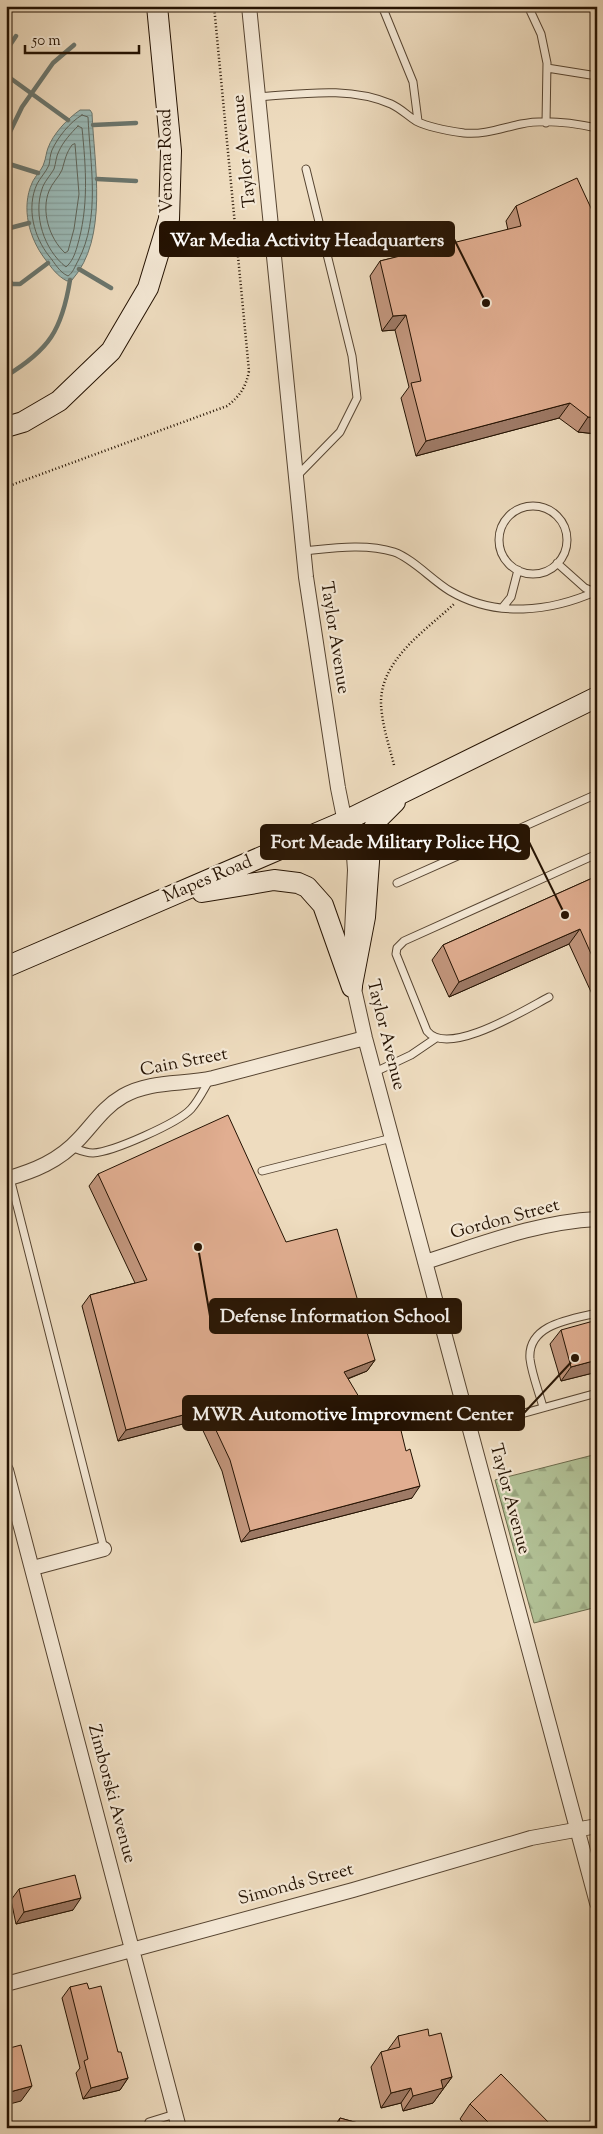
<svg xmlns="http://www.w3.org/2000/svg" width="603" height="2134" viewBox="0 0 603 2134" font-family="'Sorts Mill Goudy',serif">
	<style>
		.forest { fill: url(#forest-firs); stroke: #6b6a4c }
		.water { fill: url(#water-rules); stroke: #6b776f }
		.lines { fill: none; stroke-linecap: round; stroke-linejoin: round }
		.shore { stroke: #5f665c; stroke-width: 1 }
		.stream { stroke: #6b776f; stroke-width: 4.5 }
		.lane-casing { stroke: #564431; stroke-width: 9 }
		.street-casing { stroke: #564431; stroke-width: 16 }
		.secondary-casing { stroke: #241202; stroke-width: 22 }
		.path { stroke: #241202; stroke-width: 2.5; stroke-dasharray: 1 2.5; stroke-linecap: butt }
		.lane { stroke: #f4e8d5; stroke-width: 7 }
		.street { stroke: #f4e8d5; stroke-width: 14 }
		.secondary { stroke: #f4e8d5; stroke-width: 20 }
		.wall { fill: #c2967d; stroke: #241202 }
		.shaded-wall { fill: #9e7a66; stroke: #241202 }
		.building { fill: #e1ae91; stroke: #241202 }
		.labels { text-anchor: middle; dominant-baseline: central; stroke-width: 4.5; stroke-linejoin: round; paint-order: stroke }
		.street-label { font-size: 18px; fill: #241202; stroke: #f4e8d5 }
		.leader { fill: none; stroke: #241202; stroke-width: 2 }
		.callout-dot { fill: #241202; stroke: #f4e8d5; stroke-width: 2 }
		.callout { fill: #241202; stroke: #241202; stroke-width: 2 }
		.callout-label { font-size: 19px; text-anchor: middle; font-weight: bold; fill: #fff }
	</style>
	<defs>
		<pattern id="forest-firs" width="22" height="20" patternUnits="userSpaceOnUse" patternTransform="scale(1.25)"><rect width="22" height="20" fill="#b2c297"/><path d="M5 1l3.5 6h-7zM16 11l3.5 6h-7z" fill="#99a680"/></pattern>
		<pattern id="water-rules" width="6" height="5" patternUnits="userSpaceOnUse" patternTransform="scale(1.25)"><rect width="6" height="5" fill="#9abab7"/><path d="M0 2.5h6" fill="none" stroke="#859f9c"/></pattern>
	</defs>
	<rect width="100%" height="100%" fill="#eedcbf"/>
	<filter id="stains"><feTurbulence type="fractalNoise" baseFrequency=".004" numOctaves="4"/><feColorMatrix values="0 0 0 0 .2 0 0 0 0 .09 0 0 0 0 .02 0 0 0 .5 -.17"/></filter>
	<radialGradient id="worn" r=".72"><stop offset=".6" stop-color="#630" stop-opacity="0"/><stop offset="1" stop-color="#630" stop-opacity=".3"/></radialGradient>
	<!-- forest -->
	<path class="forest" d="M597 1454V1607L534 1623 495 1480Z"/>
	<!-- water -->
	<path class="water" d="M80 110H90L92 113C94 164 109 238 72 280L67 281C57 276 51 267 45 259 29 238 21 208 32 183 35 176 42 170 44 163 46 158 46 153 48 148 53 134 67 119 80 110Z"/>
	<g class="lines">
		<!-- shore -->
		<path class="shore" d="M82 115 88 117C90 164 101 217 78 261 75 266 73 273 68 276 59 272 55 263 49 256 34 237 26 208 37 184 40 178 46 172 49 165 50 160 50 155 52 150 58 137 70 122 82 115Z
			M78 126 82 128C86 168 89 207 77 247 75 254 72 262 66 267 44 250 33 215 42 189 44 182 50 176 54 169 56 163 56 156 59 151 63 142 71 133 78 126Z
			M75 144 79 194 74 229 68 251 65 253C49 238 41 211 49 191 52 183 59 177 62 170 65 160 66 153 72 145Z"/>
		<!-- stream -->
		<path class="stream" d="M6 51 16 36
			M6 75 68 120
			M93 125 136 123
			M6 140 22 107 53 63 74 45
			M6 163 38 173
			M97 179 136 181
			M6 229 29 223
			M79 269 111 288
			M6 275 12 284H20L48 263
			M6 376C49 350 62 330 70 280"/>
		<defs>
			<path id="lane" d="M382 6 413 82 418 121
				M528 6 541 34 547 63 546 123
				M547 68 597 76
				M258 97C302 94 349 86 391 104 400 108 408 116 416 121 430 128 449 131 464 133 484 135 502 128 521 124 544 119 574 123 597 128
				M296 477 340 432 357 398 352 356 306 169
				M499 540a34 34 0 1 1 68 0a34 34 0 1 1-68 0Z
				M303 551C333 548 366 543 394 552 412 558 433 581 450 591 496 618 550 612 597 591
				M557 563 585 588 595 592
				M502 608 511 597 518 570
				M397 883 597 794
				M549 997C526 1009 448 1058 427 1031L396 954 397 948 404 941 597 854
				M375 1072 411 1055 436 1038
				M71 1147C79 1150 85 1153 93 1153 113 1152 178 1123 191 1109 199 1100 204 1089 210 1079
				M262 1171 392 1138
				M10 1178 104 1549
				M543 1407C539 1392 532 1375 530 1359 527 1324 572 1319 597 1313
				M470 1428 597 1393
				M147 2128 149 2122 175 2114"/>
			<path id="street" d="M249 6 306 577 338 788 349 842 354 856 355 870 351 953
				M352 980 365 1038 597 1903
				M6 1179C34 1171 59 1161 79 1139 94 1123 104 1107 123 1096 151 1080 183 1085 213 1078L365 1038
				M425 1262C482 1244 537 1222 597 1219
				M6 1470 179 2128
				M33 1568 104 1549
				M6 1984 353 1890 531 1838 597 1826"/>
			<path id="secondary" d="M6 427 23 422 59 401 111 351 148 288 169 219 171 151 157 6
				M202 892 274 880 298 883 307 887 323 905 352 987
				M6 967 345 821 597 697
				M352 985 365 917 371 834 379 818 395 802"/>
		</defs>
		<!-- lane casing -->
		<use href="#lane" class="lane-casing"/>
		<!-- street casing -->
		<use href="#street" class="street-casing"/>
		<!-- secondary casing -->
		<use href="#secondary" class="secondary-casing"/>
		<!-- path -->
		<path class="path" d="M6 487 227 406C240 396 246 387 249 371L214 6
			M394 765C389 745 382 725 381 704 380 660 425 631 454 604"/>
		<!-- lane -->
		<use href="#lane" class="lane"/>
		<!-- street -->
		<use href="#street" class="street"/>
		<!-- secondary -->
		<use href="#secondary" class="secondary"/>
	</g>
	<!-- wall -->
	<path class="wall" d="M516 206 597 221V434L578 432 559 418 416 456 401 398 409 387 395 330 382 331 370 276 380 261 508 230 506 221Z
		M597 876V992L592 994 569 944 449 997 432 960 443 945Z
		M98 1174 286 1242 375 1360 367 1371 348 1379 412 1498 241 1542 222 1471 198 1420 118 1441 82 1306 90 1295 135 1283 89 1186Z
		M561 1330 597 1372 561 1381 550 1344Z
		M19 1889 73 1910 16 1924 11 1900Z
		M70 1987 89 1989 118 2052 128 2078 120 2090 83 2099 76 2073 80 2068 62 1998Z
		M398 2036H429L452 2077 433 2103 403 2111 401 2103 381 2108 371 2067 381 2052 387 2051Z
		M470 2104 554 2128H468L460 2119Z
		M340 2118 376 2128H333Z"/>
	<!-- shaded-wall -->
	<path class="shaded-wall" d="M406 315 395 330 382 331 393 316Z
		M570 403 559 418 416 456 426 441Z
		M588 417 597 418V434L578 432Z
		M580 929 569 944 449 997 459 982Z
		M597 988V992L592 994Z
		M375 1360 367 1371 336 1383 344 1372Z
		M597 1360V1372L561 1381 571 1367Z
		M206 1409 198 1420 118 1441 126 1430Z
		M420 1486 412 1498 241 1542 250 1531Z
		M81 1898 73 1910 16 1924 24 1912Z
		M452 2077 433 2103 403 2111 413 2096 441 2080Z
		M128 2078 120 2090 83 2099 91 2088Z
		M32 2086 21 2101 6 2105V2093Z
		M411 2088 401 2103 381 2108 391 2093Z"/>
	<!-- building -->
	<path class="building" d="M577 178 597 221V418L588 417 570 403 426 441 411 383 421 381 406 315 393 316 380 261 521 226 516 206Z
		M597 876V967L580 929 459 982 443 945Z
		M228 1115 286 1242 337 1229 375 1360 344 1372 371 1417 396 1410 406 1451 410 1449 420 1486 250 1531 230 1460 206 1409 126 1430 90 1295 147 1280 98 1174Z
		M597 1320V1360L571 1367 561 1330Z
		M75 1875 81 1898 24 1912 19 1889Z
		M87 1983 89 1989 101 1986 118 2052H121L128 2078 91 2088 84 2061 88 2059 70 1987Z
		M428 2029 429 2036 441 2033 452 2077 441 2080 443 2088 413 2096 411 2088 391 2093 381 2052 400 2047 398 2036Z
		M21 2045 32 2086 6 2093V2049Z
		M501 2074 554 2128H494L470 2104Z
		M340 2118 376 2128H337Z"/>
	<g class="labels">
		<!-- street labels -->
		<g class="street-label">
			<text transform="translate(245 151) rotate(-96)">Taylor Avenue</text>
			<text transform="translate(167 161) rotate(-91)">Venona Road</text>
			<text transform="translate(334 638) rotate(81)">Taylor Avenue</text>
			<text transform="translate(208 880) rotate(-23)">Mapes Road</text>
			<text transform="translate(385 1035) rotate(76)">Taylor Avenue</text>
			<text transform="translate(184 1063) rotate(-11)">Cain Street</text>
			<text transform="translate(505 1220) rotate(-15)">Gordon Street</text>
			<text transform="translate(509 1499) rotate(75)">Taylor Avenue</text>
			<text transform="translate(111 1794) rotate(75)">Zimborski Avenue</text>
			<text transform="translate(296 1885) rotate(-15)">Simonds Street</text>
		</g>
	</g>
	<!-- callouts -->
	<path class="leader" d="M486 303L454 239M565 915L529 842M198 1247L210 1316M575 1358L524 1413"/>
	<g class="callout-dot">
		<circle cx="486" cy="303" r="5"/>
		<circle cx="565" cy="915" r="5"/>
		<circle cx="198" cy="1247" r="5"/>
		<circle cx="575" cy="1358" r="5"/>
	</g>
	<g class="callout">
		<rect x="160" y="222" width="294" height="34" rx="5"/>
		<rect x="261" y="825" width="268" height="34" rx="5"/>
		<rect x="210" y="1299" width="251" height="34" rx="5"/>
		<rect x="183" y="1396" width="341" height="34" rx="5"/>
	</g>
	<g class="callout-label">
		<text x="307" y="246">War Media Activity Headquarters</text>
		<text x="395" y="848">Fort Meade Military Police HQ</text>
		<text x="335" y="1322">Defense Information School</text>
		<text x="353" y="1420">MWR Automotive Improvment Center</text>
	</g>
	<!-- margin -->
	<rect width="603" height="2134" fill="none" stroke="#eedcbf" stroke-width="25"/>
	<rect x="8" y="8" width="588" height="2119" fill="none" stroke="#241202" stroke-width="2.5"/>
	<rect x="12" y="12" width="578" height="2109" fill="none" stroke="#241202"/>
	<!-- scale -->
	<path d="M25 45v8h114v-8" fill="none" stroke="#241202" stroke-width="2.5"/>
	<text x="32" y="45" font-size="15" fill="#241202" stroke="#f4e8d5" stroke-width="4" paint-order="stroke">50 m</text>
	<rect width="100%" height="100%" filter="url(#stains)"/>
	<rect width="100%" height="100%" fill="url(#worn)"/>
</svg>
